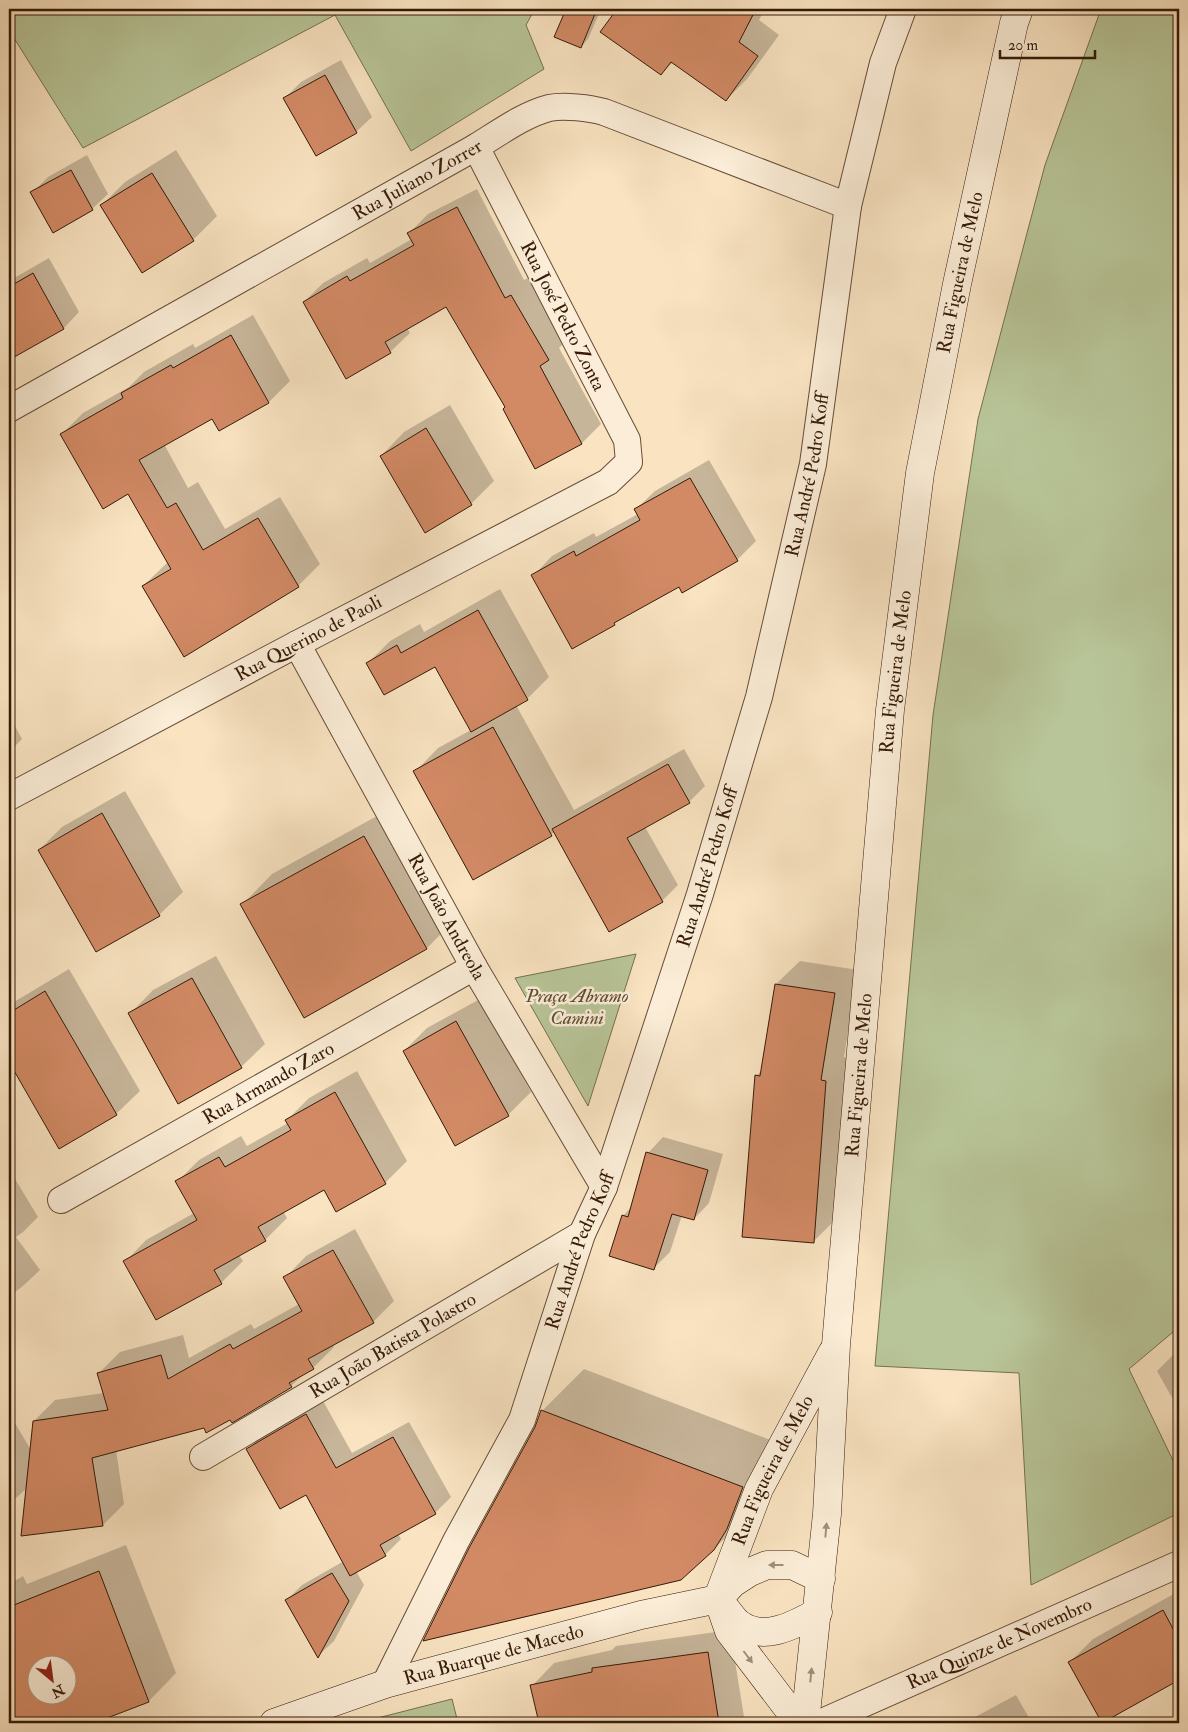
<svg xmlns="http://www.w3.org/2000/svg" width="1188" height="1732" viewBox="0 0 1188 1732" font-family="'IM FELL Double Pica',serif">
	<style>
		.green { fill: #b8c598; stroke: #767050 }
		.shadow { fill: #0003; fill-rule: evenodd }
		.building { fill: #d28a65; stroke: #351a07; fill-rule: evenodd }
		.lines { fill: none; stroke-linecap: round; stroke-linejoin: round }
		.minor-casing { stroke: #664c36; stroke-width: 28 }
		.secondary-casing { stroke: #351a07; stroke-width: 29 }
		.minor { stroke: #fbedd7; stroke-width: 26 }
		.secondary { stroke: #fbedd7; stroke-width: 28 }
		.oneway { fill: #a28e79 }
		.labels { text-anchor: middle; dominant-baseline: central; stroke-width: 5; stroke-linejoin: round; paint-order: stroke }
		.street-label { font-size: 19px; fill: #351a07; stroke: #fbedd7 }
		.park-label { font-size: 19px; font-style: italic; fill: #5c4d32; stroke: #fbedd7 }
	</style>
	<rect width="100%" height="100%" fill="#f9e3c1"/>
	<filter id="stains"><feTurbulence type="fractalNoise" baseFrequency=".004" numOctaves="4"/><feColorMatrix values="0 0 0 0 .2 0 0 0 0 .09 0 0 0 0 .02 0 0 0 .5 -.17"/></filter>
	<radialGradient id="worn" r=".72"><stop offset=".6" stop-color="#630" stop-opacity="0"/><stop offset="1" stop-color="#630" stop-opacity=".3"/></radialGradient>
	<!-- green -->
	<path class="green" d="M9 9H535L526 25 544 69 411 151 335 15 83 148 9 30Z
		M1101 9H1179V1327L1129 1369 1179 1473V1513L1031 1585 1019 1373 875 1366 933 715 978 419 1045 165Z
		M636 954 588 1106 515 978Z
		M452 1699 458 1723H358Z"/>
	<!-- shadow -->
	<path class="shadow" d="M568 9H601L588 39 581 47 556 37Z
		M618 9H765L759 20 779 35 747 79 726 100 673 62 661 74 602 32Z
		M341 60 372 117 356 132 285 98 301 82Z
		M176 150 217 216 193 240 142 271 102 205 125 182Z
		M87 155 108 194 92 209 32 193 48 177Z
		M477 189 524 280 530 277 567 340 559 348 601 424 582 443 536 468 506 407 447 305 407 328 410 333 390 352 304 302 323 283 367 258 370 263 412 239 409 233 428 214Z
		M49 258 79 312 64 328 16 355 13 349 9 351V281Z
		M253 315 290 381 269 402 212 417 164 444 188 488 198 482 225 529 280 497 320 564 298 586H143L168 562 129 493 62 434 83 413 129 387 144 372 193 344 195 348Z
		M450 405 494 481 471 504 381 456 404 432Z
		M709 460 756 541 737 560 679 585 619 618 614 624 533 576 552 556 594 533 596 537 638 514 635 510 655 491Z
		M500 589 549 677 527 699 516 705 574 810 684 749 705 786 689 802 645 827 678 885 662 901 555 832 474 878 415 772 438 748 471 730 435 665 368 663 390 641 420 624 424 632Z
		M9 715 22 739 9 752Z
		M125 791 183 892 159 915 96 950 39 850 62 827Z
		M395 806 457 918 427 948 242 905 272 874Z
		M216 956 265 1044 241 1067 130 1014 153 990Z
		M800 961 858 970 844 1057 849 1058 837 1218 813 1242 756 1076 763 1069 776 984Z
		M69 969 140 1091 116 1114 60 1147 9 1060V1005Z
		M480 999 531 1092 508 1115 404 1051 427 1028Z
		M357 1071 407 1161 385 1183 325 1188 283 1211 287 1218 265 1240 239 1255 243 1261 221 1283 125 1262 146 1240 194 1213 177 1182 199 1160 241 1136 247 1146 288 1123 287 1120 309 1098Z
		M663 1137 723 1154 709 1203 694 1219 682 1215 670 1252 654 1268 623 1216 632 1206 648 1153Z
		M9 1169 38 1217 23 1232 16 1237 40 1270 24 1285 9 1297Z
		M355 1229 394 1301 373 1322 333 1344 334 1347 313 1368 305 1373 291 1386 231 1418 205 1427 116 1450 124 1504 103 1525 27 1488 16 1498 9 1503V1413L31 1450 34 1421 55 1400 104 1393 99 1373 120 1352 183 1335 189 1358 251 1324 254 1329 299 1304 285 1278 306 1256Z
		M1179 1349V1410L1157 1371Z
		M584 1369 784 1445 756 1507 713 1550 536 1428 542 1411Z
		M322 1399 352 1453 409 1422 451 1497 435 1513 398 1534 401 1539 385 1555 356 1571 364 1585 334 1641 318 1656 286 1601 302 1585 344 1561 306 1493 248 1449 264 1433Z
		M126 1545 176 1673 149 1701 105 1718 109 1723H9V1584L23 1576 27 1584ZM38 1664H68V1694H38Z
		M1179 1591V1679L1103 1721 1070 1662 1093 1639Z
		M730 1630 745 1723H540L532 1686 554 1663 612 1650 616 1646Z
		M1016 1695 1032 1723H964Z"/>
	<!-- building -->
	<path class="building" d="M566 9H597L581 48 554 37Z
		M617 9H756L739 42 758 56 726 101 671 62 661 75 600 32Z
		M325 75 357 133 316 156 283 98Z
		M71 170 93 210 53 233 30 192Z
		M152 173 194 241 142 273 100 205Z
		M457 207 505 298 511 295 549 360 540 366 582 444 535 469 503 409 505 407 446 307 385 342 391 353 346 379 303 302 347 276 350 281 414 245 407 233Z
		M33 273 64 329 9 360V287Z
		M231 335 269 403 219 431 212 419 139 460 167 508 176 503 203 550 258 518 299 587 184 657 142 586 171 569 128 494 103 509 60 434 123 398 121 393 171 365 173 368Z
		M426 428 472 505 425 533 380 456Z
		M690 478 738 561 682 593 679 587 614 623 615 625 572 649 531 575 574 551 576 556 640 520 634 509Z
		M478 610 528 700 471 732 435 667 384 695 366 663 397 645 401 653Z
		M493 727 552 836 473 880 413 771Z
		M668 764 690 803 627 838 663 902 609 932 552 829Z
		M102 813 160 916 96 952 38 850Z
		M364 836 427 949 304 1018 240 904Z
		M192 978 242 1068 178 1104 128 1013Z
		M775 984 835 993 821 1080 826 1081 814 1243 742 1237 755 1075 760 1076Z
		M45 991 117 1115 59 1149 9 1062V1013Z
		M456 1021 509 1116 455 1146 403 1051Z
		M335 1092 386 1184 336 1212 324 1190 258 1227 266 1241 214 1270 222 1284 156 1320 123 1261 197 1220 175 1181 219 1157 225 1167 291 1130 285 1120Z
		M646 1152 708 1170 694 1220 672 1214 654 1270 609 1256 622 1215 628 1217Z
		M333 1250 374 1323 308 1359 314 1369 289 1383 292 1387 232 1423 230 1420 206 1433 204 1428 92 1458 103 1526 21 1536 33 1421 108 1410 97 1373 161 1355 168 1379 230 1344 233 1349 302 1311 283 1277Z
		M541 1410 743 1487 727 1529 714 1550 681 1580 423 1641 469 1548 535 1427Z
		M306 1414 336 1468 393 1437 436 1514 380 1545 386 1556 350 1576 306 1495 280 1509 246 1449Z
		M99 1571 149 1702 94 1723H9V1651L14 1605ZM38 1664H68V1694H38Z
		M332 1573 349 1601 318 1658 285 1600Z
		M1163 1610 1179 1640V1680L1102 1723 1068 1662Z
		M708 1652 719 1723H539L530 1685 592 1672V1668Z"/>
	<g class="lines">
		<defs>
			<g id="minor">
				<path id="s1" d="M9 409 476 147C499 133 523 115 549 108 564 105 590 108 604 112L848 206"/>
				<path id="s2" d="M297 644 474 967 604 1187"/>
				<path id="s3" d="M9 797 297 644 608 482 629 462 627 440 476 147"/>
				<path id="s4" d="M61 1200 474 967"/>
				<path id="s5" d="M203 1457 582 1234"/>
				<path id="s6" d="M385 1684 456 1541 522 1420 582 1234 604 1187 700 894 759 697 813 464 848 206 883 63 903 9"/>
				<path id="s7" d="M820 1723 1179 1564"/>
			</g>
			<g id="secondary">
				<path id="s8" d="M719 1595 759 1489 832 1353"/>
				<path d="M718 1599 729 1631 799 1723"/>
				<path d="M725 1608C729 1612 733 1619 738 1623 762 1643 795 1625 818 1612"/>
				<path id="s9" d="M274 1723 385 1684 641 1615 718 1599 733 1583 750 1572 767 1565H792L821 1579"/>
				<path id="s10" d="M805 1723 827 1514 836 1345 890 710 920 473 957 284 1014 23 1019 9"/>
			</g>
		</defs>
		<!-- minor casing -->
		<use href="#minor" class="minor-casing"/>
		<!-- secondary casing -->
		<use href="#secondary" class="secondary-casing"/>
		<!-- minor -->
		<use href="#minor" class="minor"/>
		<!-- secondary -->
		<use href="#secondary" class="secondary"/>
	</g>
	<!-- one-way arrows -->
	<defs><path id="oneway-solid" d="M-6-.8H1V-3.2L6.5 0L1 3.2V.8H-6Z" transform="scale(1.25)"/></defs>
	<g class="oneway">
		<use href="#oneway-solid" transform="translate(826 1530) rotate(-85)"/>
		<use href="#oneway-solid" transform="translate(776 1565) rotate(180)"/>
		<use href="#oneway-solid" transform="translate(748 1657) rotate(53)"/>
		<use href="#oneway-solid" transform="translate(811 1675) rotate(-84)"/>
	</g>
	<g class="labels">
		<!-- street labels -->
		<g class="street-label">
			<text stroke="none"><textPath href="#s1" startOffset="468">Rua Juliano Zorrer</textPath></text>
			<text stroke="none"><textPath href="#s10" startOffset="1460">Rua Figueira de Melo</textPath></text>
			<text transform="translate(563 316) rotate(63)">Rua José Pedro Zonta</text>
			<text stroke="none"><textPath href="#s6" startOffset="1286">Rua André Pedro Koff</textPath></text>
			<text stroke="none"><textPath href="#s3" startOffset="339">Rua Querino de Paoli</textPath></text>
			<text stroke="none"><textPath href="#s10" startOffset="1055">Rua Figueira de Melo</textPath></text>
			<text stroke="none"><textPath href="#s6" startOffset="881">Rua André Pedro Koff</textPath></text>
			<text stroke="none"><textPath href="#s2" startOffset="311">Rua João Andreola</textPath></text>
			<text stroke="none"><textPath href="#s10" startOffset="650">Rua Figueira de Melo</textPath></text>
			<text stroke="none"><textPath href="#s4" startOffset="238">Rua Armando Zaro</textPath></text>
			<text stroke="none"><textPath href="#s6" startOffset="476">Rua André Pedro Koff</textPath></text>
			<text stroke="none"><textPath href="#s5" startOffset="220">Rua João Batista Polastro</textPath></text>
			<text stroke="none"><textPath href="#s8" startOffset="136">Rua Figueira de Melo</textPath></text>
			<text stroke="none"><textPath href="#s7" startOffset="196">Rua Quinze de Novembro</textPath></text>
			<text stroke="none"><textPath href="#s9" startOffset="230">Rua Buarque de Macedo</textPath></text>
		</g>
		<!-- park labels -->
		<g class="park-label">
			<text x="577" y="996">Praça Abramo<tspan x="577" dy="22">Camini</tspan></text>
		</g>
	</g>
	<!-- margin -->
	<rect width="1188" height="1732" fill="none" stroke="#f9e3c1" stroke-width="30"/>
	<rect x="10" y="10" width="1168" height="1712" fill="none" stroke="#351a07" stroke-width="2.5"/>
	<rect x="15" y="15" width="1158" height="1702" fill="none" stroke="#351a07"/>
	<!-- north arrow -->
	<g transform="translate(52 1680) rotate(151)"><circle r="24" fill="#fbedd7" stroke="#ac9984"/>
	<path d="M0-4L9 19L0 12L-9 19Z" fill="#8f2418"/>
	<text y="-8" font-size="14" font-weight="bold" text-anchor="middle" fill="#351a07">N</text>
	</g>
	<!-- scale -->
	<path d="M1000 50v8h95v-8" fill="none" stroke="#351a07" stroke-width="2.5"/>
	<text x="1008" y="50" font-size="15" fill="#351a07" stroke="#fbedd7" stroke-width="4" paint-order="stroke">20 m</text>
	<rect width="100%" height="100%" filter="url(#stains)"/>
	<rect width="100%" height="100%" fill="url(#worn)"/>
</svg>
